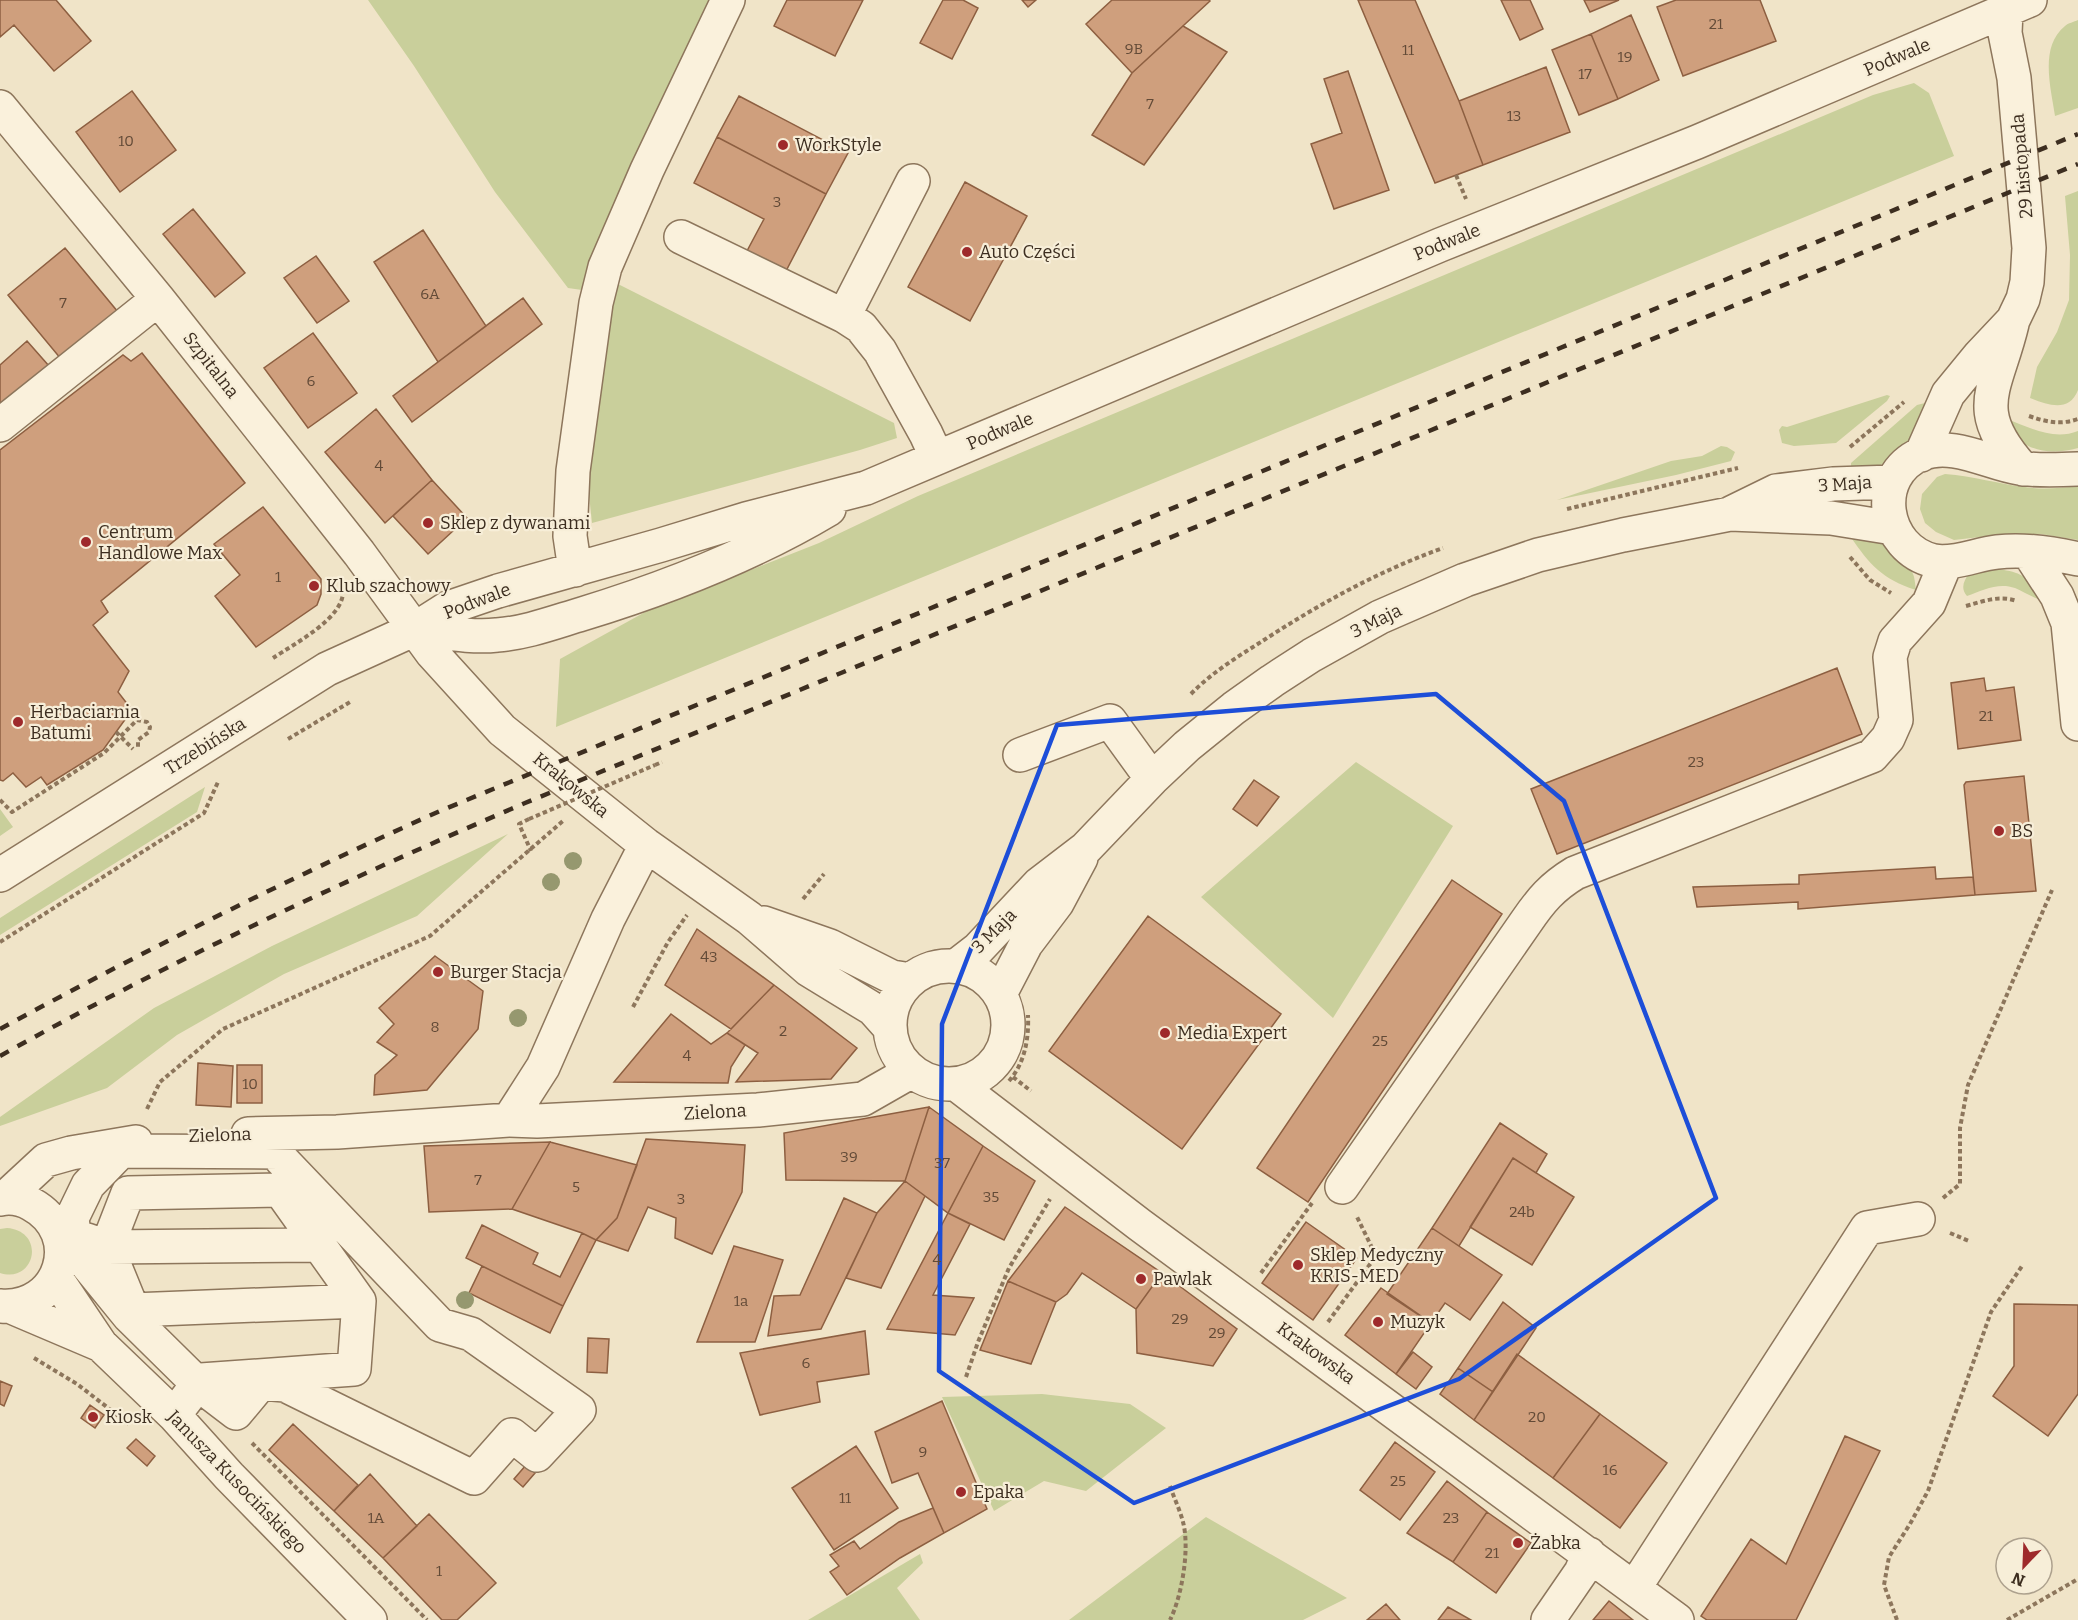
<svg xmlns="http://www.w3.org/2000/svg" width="2078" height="1620" viewBox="0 0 2078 1620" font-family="Bitter,serif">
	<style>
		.green { fill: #c9cf9b }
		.building { fill: #cf9f7d; stroke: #8d5f41; stroke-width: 1.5 }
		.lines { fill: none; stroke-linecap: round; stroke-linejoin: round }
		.minor-casing { stroke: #8d765c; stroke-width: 36 }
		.path { stroke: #8d765c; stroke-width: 4; stroke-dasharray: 4.5 3; stroke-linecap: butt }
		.minor { stroke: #faf1dc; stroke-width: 33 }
		.rail { stroke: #3d2e20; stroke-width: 4.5; stroke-dasharray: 10 10; stroke-linecap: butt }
		.path-bridge { stroke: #8d765c; stroke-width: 4; stroke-dasharray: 4.5 3; stroke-linecap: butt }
		.tree { fill: #96986f }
		.marked { fill: none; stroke: #1d4ed8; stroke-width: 4.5; stroke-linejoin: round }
		.poi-dot { fill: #9e2a2b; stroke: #f7eed8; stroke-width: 2 }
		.labels { text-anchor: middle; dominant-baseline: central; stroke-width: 4.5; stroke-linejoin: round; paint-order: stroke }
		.number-label { font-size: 15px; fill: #624a37 }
		.street-label { font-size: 18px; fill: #3d2e20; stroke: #f7eed8 }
		.poi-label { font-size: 18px; fill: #3d2e20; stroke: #f7eed8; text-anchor: start }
	</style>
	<rect width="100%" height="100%" fill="#f0e4c8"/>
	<!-- green -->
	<path class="green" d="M368 0H712L589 291 568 288 495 192 414 66Z
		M2078 20V108L2055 116C2051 88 2039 47 2065 26 2068 23 2074 22 2078 20Z
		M1914 83 1929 93 1954 156 556 727 560 659 647 611 819 543 918 496 1873 95Z
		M2078 191V390C2069 413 2048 405 2030 398L2037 367 2057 332 2069 300 2070 255 2065 196Z
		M612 281 894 423 897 438 860 450 592 523 586 466Z
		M1887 395 1890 396 1887 401 1836 443 1794 446 1782 443 1779 430 1782 426 1787 427Z
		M1925 403 1931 405 1906 448 1878 467 1851 471V463L1917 405Z
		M2005 418C2028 427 2053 441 2078 431V448C2060 453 2038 454 2022 442 2015 437 2010 425 2005 418Z
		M1721 446 1727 447 1735 452 1731 461 1676 475 1557 500 1671 461 1702 456Z
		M1945 474C1974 476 1998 484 2025 487 2043 490 2060 488 2078 486V540L2041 534H2006L1954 540 1936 532 1925 523 1920 509 1922 494 1937 477Z
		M1850 536C1858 537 1867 536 1874 538 1878 539 1910 567 1912 572 1915 577 1915 584 1916 590 1882 579 1870 565 1850 536Z
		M1990 568C2025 572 2026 576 2047 602 2035 599 2026 593 2015 588 1999 582 1982 590 1967 596 1960 588 1964 581 1969 573Z
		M1356 762 1453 826 1333 1018 1201 897Z
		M205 787 197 812 0 935V918Z
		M0 809 13 827 0 836Z
		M508 834 417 916 284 974 177 1035 107 1088 0 1126V1117L154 1008 272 946Z
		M7 1228C46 1231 36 1284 0 1273V1229Z
		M1042 1394 1130 1404 1166 1428 1086 1491 1044 1481 994 1511 942 1397Z
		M1206 1517 1347 1598 1303 1620H1069Z
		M920 1554 923 1563 897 1588 920 1620H808Z"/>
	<!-- building -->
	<path class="building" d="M0 0H56L91 41 54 71 14 25 0 37Z
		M787 0H863L835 56 774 26Z
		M943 0H963L978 8 952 59 920 43Z
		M1022 0H1036L1028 7Z
		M1112 0H1209L1210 1 1132 73 1086 24Z
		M1358 0H1415L1459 101 1483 165 1435 183Z
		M1501 0H1530L1543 29 1520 40Z
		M1584 0H1619L1590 12Z
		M1676 0H1760L1776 41 1683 76 1657 7Z
		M1631 15 1659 80 1618 99 1591 34Z
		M1183 26 1227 52 1144 165 1092 135 1132 73Z
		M1591 34 1618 99 1579 115 1552 50Z
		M1546 67 1570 132 1483 165 1459 101Z
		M1348 71 1389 190 1334 209 1311 144 1342 133 1324 79Z
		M132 91 176 150 120 192 76 132Z
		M739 96 848 153 826 194 717 137Z
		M717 137 826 194 786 271 747 251 764 219 694 183Z
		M965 182 1027 216 970 321 908 287Z
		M193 209 245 273 215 297 163 234Z
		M423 230 486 326 438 362 374 262Z
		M65 248 118 312 61 359 8 295Z
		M316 256 349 301 317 323 284 278Z
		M523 298 542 324 412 422 393 396Z
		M313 333 357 393 308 428 264 368Z
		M27 341 49 366 0 409V365Z
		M142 353 245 483 101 601 108 612 93 625 129 671 118 692 132 710 103 750 47 785 41 777 26 787 13 773 3 781 0 780V450L123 355 131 361Z
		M376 409 432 480 385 523 325 452Z
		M432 480 467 518 428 554 393 516Z
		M263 507 321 579V594L317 605 256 647 215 596 240 575 214 544Z
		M1837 668 1862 734 1557 854 1531 789Z
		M1984 678 1986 691 2014 687 2021 740 1958 749 1951 683Z
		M2024 776 2036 891 1975 895 1964 785 1966 782Z
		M1254 780 1279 797 1257 826 1233 809Z
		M1935 867 1936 879 1973 877 1975 895 1798 909V902L1697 907 1693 887 1799 884V875Z
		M1452 880 1502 914 1308 1202 1257 1168Z
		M1148 916 1281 1014 1182 1149 1049 1051Z
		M697 929 774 985 731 1029 665 985Z
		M435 956 483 991 478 1029 427 1090 374 1095 375 1075 397 1055 377 1042 394 1024 379 1008Z
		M774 985 857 1048 831 1079 736 1082 758 1053 727 1033Z
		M671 1014 711 1044 727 1033 745 1045 731 1067 728 1083 614 1082Z
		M198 1063 233 1066 231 1107 196 1105Z
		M237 1065H262V1103H237Z
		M929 1107 983 1146 948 1213 905 1181Z
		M929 1107 905 1181 786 1180 784 1133Z
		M1500 1123 1547 1154 1536 1173 1513 1158 1459 1246 1432 1228Z
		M646 1139 745 1145 742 1192 712 1254 675 1238 676 1218 648 1207 628 1251 596 1240 617 1218Z
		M550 1142 637 1165 617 1218 596 1240 582 1233 512 1209Z
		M550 1142 512 1209 429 1212 424 1146Z
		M983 1146 1035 1181 1004 1240 948 1213Z
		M1513 1158 1574 1197 1532 1265 1470 1227Z
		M905 1181 925 1196 881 1288 846 1278 877 1213Z
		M844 1198 877 1213 821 1329 768 1336 774 1296 800 1295Z
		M1065 1207 1162 1273 1136 1309 1082 1273 1067 1294 1056 1302 1008 1281Z
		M948 1213 970 1224 933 1295 974 1298 955 1335 887 1329Z
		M1306 1222 1357 1258 1313 1320 1262 1283Z
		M482 1225 538 1253 533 1264 560 1277 582 1233 596 1240 563 1306 466 1258Z
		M1432 1228 1502 1275 1470 1320 1445 1303 1431 1323 1387 1294Z
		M734 1246 783 1260 755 1342H697Z
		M482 1266 563 1306 550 1333 469 1293Z
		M1162 1273 1237 1329 1213 1366 1137 1353 1136 1309Z
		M1008 1281 1056 1302 1031 1364 980 1350Z
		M1381 1288 1431 1323 1396 1374 1345 1335Z
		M1503 1302 1536 1328 1493 1392 1458 1368Z
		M2014 1304 2078 1305V1394L2048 1436 1993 1396 2014 1366Z
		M865 1331 869 1374 817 1382 820 1402 760 1415 740 1353Z
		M588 1338 609 1339 607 1373 587 1372Z
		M1413 1352 1432 1367 1416 1389 1396 1374Z
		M1517 1354 1600 1414 1553 1478 1474 1420Z
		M1458 1368 1493 1392 1474 1420 1440 1394Z
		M0 1381 12 1386 4 1406 0 1404Z
		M942 1401 987 1509 944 1533 918 1473 892 1483 875 1432Z
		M90 1405 104 1415 95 1428 81 1418Z
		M1600 1414 1667 1463 1620 1528 1553 1478Z
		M293 1424 358 1485 334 1511 269 1450Z
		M1845 1436 1880 1451 1796 1620H1707L1701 1616 1751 1539 1786 1564Z
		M136 1439 155 1456 147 1466 127 1448Z
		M1395 1442 1435 1472 1400 1520 1360 1490Z
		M856 1446 898 1508 834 1550 792 1488Z
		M526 1465 535 1473 523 1487 514 1479Z
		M370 1474 417 1526 383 1558 334 1511Z
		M1447 1481 1487 1512 1453 1562 1407 1533Z
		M933 1508 944 1533 900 1558 847 1595 830 1572 839 1566 830 1555 854 1541 860 1549 899 1522Z
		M1487 1512 1531 1543 1496 1593 1453 1562Z
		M429 1514 496 1583 457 1620H442L383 1558Z
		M1609 1601 1633 1620H1593Z
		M1386 1604 1400 1620H1367Z
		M1448 1607 1471 1620H1438Z"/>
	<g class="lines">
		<defs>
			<path id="minor" d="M0 107 158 299 359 553 432 653 502 730 646 845 749 918 809 970 873 1009 890 1028
				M681 237 844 316 861 327 880 351 926 434 937 458
				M844 316 913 181
				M2012 324C1996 391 1969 409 2023 469
				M0 425 158 299
				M1921 455 1948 394 1980 355 2013 320 2023 299 2027 282 2029 248 2014 78 2005 33 2006 11
				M2078 469C2059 470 2038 471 2019 468 1988 463 1952 441 1921 454 1871 476 1882 549 1934 561 1954 565 1977 554 1997 552 2023 549 2052 553 2078 559
				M1731 513 1776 491 1833 484 1893 482
				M2029 553 2057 596 2068 623 2078 724
				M575 570 570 536 573 471 596 303 605 267 647 170 728 0
				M415 629C442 632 471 638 497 635 526 633 555 622 582 614 667 588 752 555 829 509
				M1020 755 1110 721 1152 779
				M0 875 327 669 415 629 448 608 498 591 661 545 746 519 866 488 1440 245 1697 142 2030 0
				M764 923 830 946 892 977 911 980
				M956 966 978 949 1039 884 1086 848 1152 779 1187 746 1234 708 1272 681 1312 655 1380 617 1465 580 1538 555 1623 535 1730 514 1831 518 1893 528
				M890 1025a59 59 0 1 1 118 0a59 59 0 1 1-118 0Z
				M1000 994 1026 944 1057 903 1081 858
				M956 1084 1140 1225 1677 1620
				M509 1120 543 1067 608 919 646 845
				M248 1134 337 1132 509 1120 537 1121 758 1110 863 1099 912 1071
				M121 1151 279 1152 281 1159 440 1325 471 1334 579 1410 537 1455 512 1435 474 1478 285 1385 261 1383 236 1413 198 1384 129 1316 76 1251 72 1218 88 1185Z
				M1342 1187 1526 922C1541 900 1552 887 1575 873L1872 756 1888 738 1896 720 1890 657 1895 641 1929 603 1946 562
				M5 1198 46 1160 71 1153 136 1142
				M0 1199C10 1197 22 1199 31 1204 86 1234 61 1311 0 1306
				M87 1240 107 1247 319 1245
				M56 1278 101 1345 174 1415 229 1476 370 1620
				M129 1301 107 1247 128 1193 280 1190 359 1301 354 1369 201 1380 174 1415
				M14 1308 101 1345
				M133 1310 359 1301
				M1635 1587 1867 1228 1918 1219
				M1548 1620 1581 1572 1589 1554"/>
		</defs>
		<!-- minor casing -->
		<use href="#minor" class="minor-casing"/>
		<!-- path -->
		<path class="path" d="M1456 175 1466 199
			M2029 416C2046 422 2061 425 2078 419
			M1850 447 1904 402
			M1567 509 1738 468
			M1850 557 1870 580 1891 593
			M1966 606C1984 601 1999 595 2017 601
			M273 658C294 644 344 618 343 591
			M1191 694C1212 672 1239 656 1264 640 1321 603 1379 571 1443 548
			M116 732 133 749
			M288 739 350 702
			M655 765 662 762
			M0 800 12 812 104 753 137 720 147 722 150 727 149 732 138 740V747
			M529 819 519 824 531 851
			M803 899 824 874
			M0 942 204 813 218 782
			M633 1007 668 942 687 915
			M1013 1077 1031 1091
			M1009 1081C1025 1063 1029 1038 1028 1015
			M147 1109 160 1082 223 1029 430 936 563 821
			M1943 1198 1960 1184V1128L1968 1085 2052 890
			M1950 1233 1969 1241
			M1261 1273 1312 1203
			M1328 1322 1376 1256 1357 1217
			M34 1358 77 1384 129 1424
			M966 1377 978 1342 1009 1268 1050 1199
			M252 1443 427 1620
			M1170 1486C1174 1498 1180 1510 1183 1522 1190 1548 1182 1596 1170 1620
			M1897 1620 1884 1585 1889 1557 1910 1524 1928 1491 1991 1312 2022 1266
			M2007 1620 2078 1579"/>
		<!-- minor -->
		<use href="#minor" class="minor"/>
		<!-- rail -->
		<path class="rail" d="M0 1029C144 951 290 878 440 811L2078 134
			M0 1056C170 961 346 880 525 803L2078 164"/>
		<!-- path-bridge -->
		<path class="path-bridge" d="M529 819 655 765"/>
	</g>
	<!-- trees -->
	<g class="tree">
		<circle cx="573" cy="861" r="9"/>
		<circle cx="551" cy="882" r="9"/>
		<circle cx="518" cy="1018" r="9"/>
		<circle cx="465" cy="1300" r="9"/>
	</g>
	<!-- marked area -->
	<path class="marked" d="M1436 694 1564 801 1716 1198 1459 1379 1134 1503 939 1371 942 1024 1057 725Z"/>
	<!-- markers -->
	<g class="poi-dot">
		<circle cx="783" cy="145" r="6"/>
		<circle cx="967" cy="252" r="6"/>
		<circle cx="428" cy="523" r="6"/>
		<circle cx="86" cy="542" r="6"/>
		<circle cx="314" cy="586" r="6"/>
		<circle cx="18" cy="722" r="6"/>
		<circle cx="1999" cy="831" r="6"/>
		<circle cx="438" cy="972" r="6"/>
		<circle cx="1165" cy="1033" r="6"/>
		<circle cx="1298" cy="1265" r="6"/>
		<circle cx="1141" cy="1279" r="6"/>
		<circle cx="1378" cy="1322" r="6"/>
		<circle cx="93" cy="1417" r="6"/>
		<circle cx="961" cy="1492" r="6"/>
		<circle cx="1518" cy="1543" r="6"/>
	</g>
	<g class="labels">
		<!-- number labels -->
		<g class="number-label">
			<text x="1716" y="24">21</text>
			<text x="1134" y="49">9B</text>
			<text x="1408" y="50">11</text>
			<text x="1625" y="57">19</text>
			<text x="1585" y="74">17</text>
			<text x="1150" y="104">7</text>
			<text x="1514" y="116">13</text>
			<text x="126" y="141">10</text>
			<text x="777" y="202">3</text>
			<text x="430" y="294">6A</text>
			<text x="63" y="303">7</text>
			<text x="311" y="381">6</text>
			<text x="379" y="466">4</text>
			<text x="278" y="577">1</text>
			<text x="1986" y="716">21</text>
			<text x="1696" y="762">23</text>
			<text x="709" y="957">43</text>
			<text x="435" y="1027">8</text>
			<text x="783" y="1031">2</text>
			<text x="1380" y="1041">25</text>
			<text x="687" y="1056">4</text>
			<text x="250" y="1084">10</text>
			<text x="849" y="1157">39</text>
			<text x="942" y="1163">37</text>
			<text x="478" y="1180">7</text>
			<text x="576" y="1187">5</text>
			<text x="991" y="1197">35</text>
			<text x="681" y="1199">3</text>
			<text x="1522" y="1212">24b</text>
			<text x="937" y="1260">4</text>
			<text x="741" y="1301">1a</text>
			<text x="1180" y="1319">29</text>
			<text x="1217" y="1333">29</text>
			<text x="806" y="1363">6</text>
			<text x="1537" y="1417">20</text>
			<text x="923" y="1452">9</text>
			<text x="1610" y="1470">16</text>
			<text x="1398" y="1481">25</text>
			<text x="845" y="1498">11</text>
			<text x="376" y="1518">1A</text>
			<text x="1451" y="1518">23</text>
			<text x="1492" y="1553">21</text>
			<text x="439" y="1571">1</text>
		</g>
		<!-- street labels -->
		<g class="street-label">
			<text transform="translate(1897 57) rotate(-23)">Podwale</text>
			<text transform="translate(2022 166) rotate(-95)">29 Listopada</text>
			<text transform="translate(1447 242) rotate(-22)">Podwale</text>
			<text transform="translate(211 365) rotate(52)">Szpitalna</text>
			<text transform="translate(1000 431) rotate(-23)">Podwale</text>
			<text transform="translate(1845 484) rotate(-4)">3 Maja</text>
			<text transform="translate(477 601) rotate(-21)">Podwale</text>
			<text transform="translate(1376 621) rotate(-26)">3 Maja</text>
			<text transform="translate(205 746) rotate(-32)">Trzebińska</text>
			<text transform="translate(571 785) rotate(39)">Krakowska</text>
			<text transform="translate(994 931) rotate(-45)">3 Maja</text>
			<text transform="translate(715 1112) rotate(-3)">Zielona</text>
			<text transform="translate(220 1135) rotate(-2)">Zielona</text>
			<text transform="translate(1316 1353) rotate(36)">Krakowska</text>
			<text transform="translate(237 1482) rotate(46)">Janusza Kusocińskiego</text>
		</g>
		<!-- poi labels -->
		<g class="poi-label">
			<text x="795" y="145">WorkStyle</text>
			<text x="979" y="252">Auto Części</text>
			<text x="440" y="523">Sklep z dywanami</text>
			<text x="98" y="532">Centrum<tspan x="98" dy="21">Handlowe Max</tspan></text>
			<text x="326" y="586">Klub szachowy</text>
			<text x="30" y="712">Herbaciarnia<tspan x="30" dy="21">Batumi</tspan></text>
			<text x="2011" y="831">BS</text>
			<text x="450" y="972">Burger Stacja</text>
			<text x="1177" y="1033">Media Expert</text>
			<text x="1310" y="1255">Sklep Medyczny<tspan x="1310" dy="21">KRIS-MED</tspan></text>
			<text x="1153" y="1279">Pawlak</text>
			<text x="1390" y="1322">Muzyk</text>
			<text x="105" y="1417">Kiosk</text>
			<text x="973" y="1492">Epaka</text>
			<text x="1530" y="1543">Żabka</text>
		</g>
	</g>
	<!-- north arrow -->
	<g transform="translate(2024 1566) rotate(203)"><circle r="28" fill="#f7eed8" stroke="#ada18e" stroke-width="1.5"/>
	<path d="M0-4.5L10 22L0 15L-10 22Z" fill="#9e2a2b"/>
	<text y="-9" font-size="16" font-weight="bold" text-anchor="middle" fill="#3d2e20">N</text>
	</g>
</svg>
